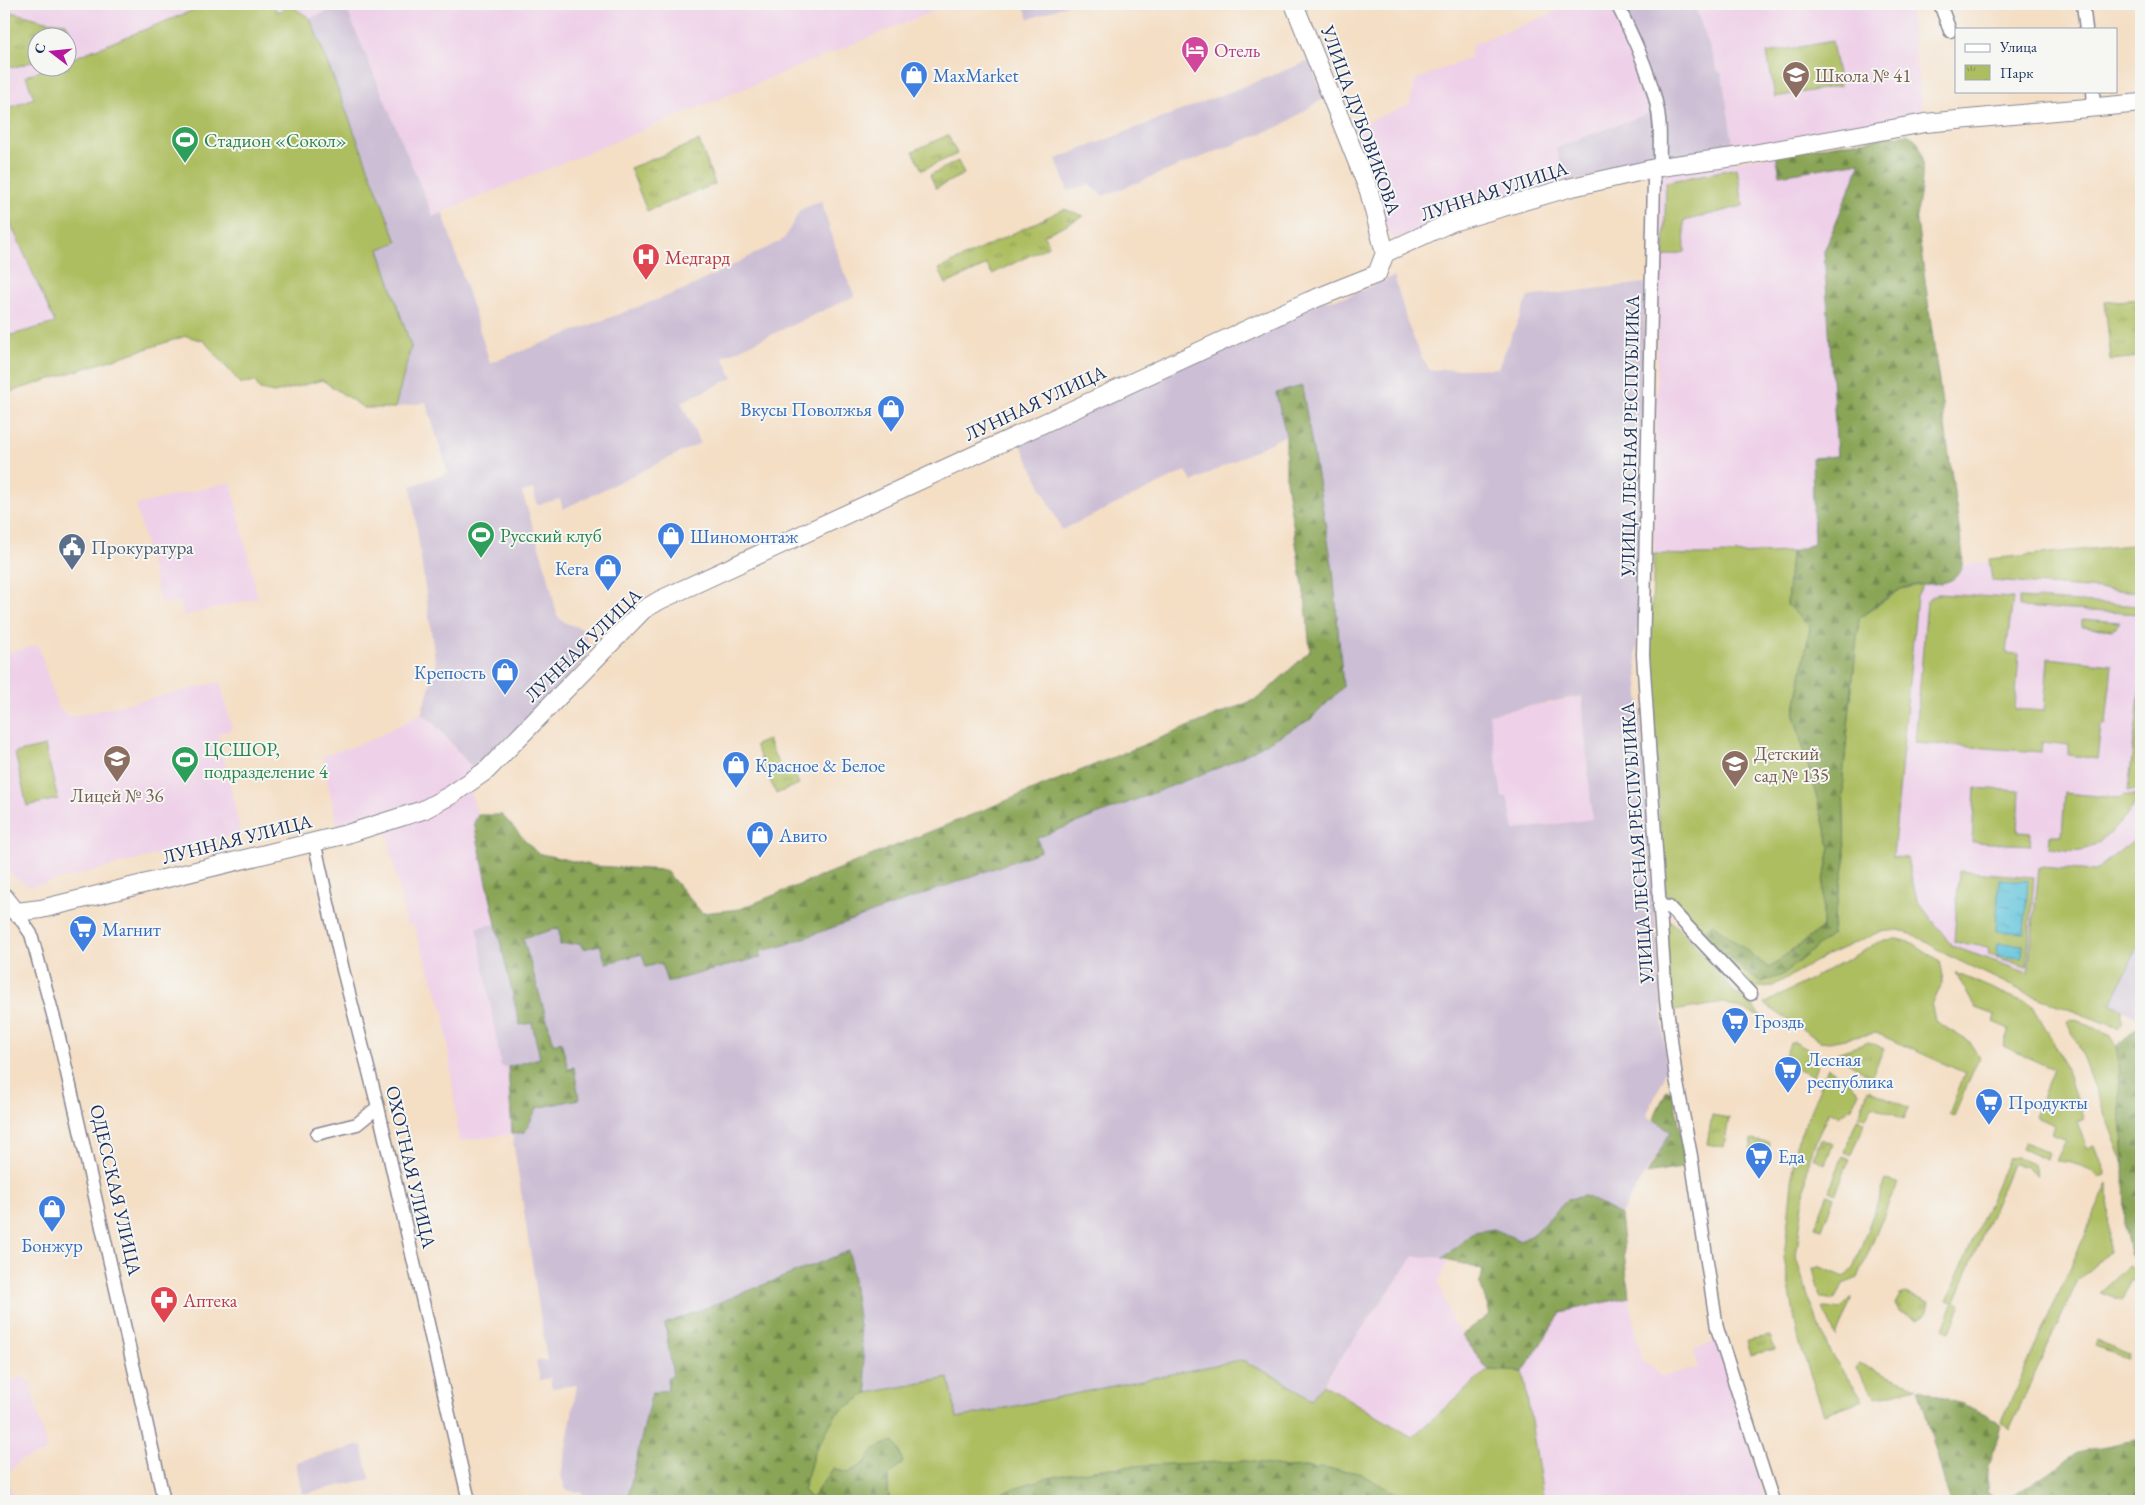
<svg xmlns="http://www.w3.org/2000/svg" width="2145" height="1505" viewBox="0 0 2145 1505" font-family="'EB Garamond',serif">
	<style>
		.built { fill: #eed0e8 }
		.industrial { fill: #ccbed4; fill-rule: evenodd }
		.grass { fill: #adbe61; stroke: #647660 }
		.forest { fill: url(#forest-firs); stroke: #526a5a }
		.park { fill: url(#park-tufts); stroke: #647660 }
		.water { fill: url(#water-ripples); stroke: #3c799c }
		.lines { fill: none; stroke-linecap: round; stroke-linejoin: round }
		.street-casing { stroke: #888691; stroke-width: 15 }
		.secondary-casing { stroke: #888691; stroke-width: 20 }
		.street { stroke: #fff; stroke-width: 12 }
		.secondary { stroke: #fff; stroke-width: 18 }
		.labels { text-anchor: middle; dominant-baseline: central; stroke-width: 4; stroke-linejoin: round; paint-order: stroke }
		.hotel-label { font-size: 19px; fill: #b23c85; stroke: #f6f6f2; text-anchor: start }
		.shop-label { font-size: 19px; fill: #366cbe; stroke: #f6f6f2; text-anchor: start }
		.education-label { font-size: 19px; fill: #785e54; stroke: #f6f6f2; text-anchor: start }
		.street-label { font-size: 19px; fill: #1b2f5e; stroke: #f6f6f2 }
		.leisure-label { font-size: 19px; fill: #27864d; stroke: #f6f6f2; text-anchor: start }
		.health-label { font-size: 19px; fill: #be3a42; stroke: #f6f6f2; text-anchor: start }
		.service-label { font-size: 19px; fill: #4e5e75; stroke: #f6f6f2; text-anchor: start }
	</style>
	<defs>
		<pattern id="forest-firs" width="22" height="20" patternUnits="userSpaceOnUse" patternTransform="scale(1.25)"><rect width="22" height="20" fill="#8aa557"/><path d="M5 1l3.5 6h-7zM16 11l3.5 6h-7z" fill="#70874b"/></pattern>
		<pattern id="park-tufts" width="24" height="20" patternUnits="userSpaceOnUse" patternTransform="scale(1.25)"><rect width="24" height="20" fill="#adbe61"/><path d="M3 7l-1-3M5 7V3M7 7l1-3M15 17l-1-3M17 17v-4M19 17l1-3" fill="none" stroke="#8c9b53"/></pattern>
		<pattern id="water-ripples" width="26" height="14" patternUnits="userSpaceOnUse" patternTransform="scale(1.25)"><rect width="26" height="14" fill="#5dc3db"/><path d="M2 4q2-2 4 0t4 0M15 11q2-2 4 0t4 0" fill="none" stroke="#4c9fb5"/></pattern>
	</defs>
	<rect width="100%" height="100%" fill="#f6f6f2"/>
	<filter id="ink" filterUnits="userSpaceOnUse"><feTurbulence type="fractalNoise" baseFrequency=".02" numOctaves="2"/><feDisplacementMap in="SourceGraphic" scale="10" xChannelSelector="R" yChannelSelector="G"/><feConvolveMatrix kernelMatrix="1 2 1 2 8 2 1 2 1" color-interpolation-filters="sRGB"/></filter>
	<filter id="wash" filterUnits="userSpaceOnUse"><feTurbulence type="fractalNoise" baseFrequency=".0096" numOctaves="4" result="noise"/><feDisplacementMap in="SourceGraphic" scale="20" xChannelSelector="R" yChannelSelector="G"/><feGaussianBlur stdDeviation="1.12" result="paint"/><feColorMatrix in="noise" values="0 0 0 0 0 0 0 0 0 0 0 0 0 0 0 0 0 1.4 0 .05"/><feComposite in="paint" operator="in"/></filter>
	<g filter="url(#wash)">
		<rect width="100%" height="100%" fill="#f4dec4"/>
		<!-- built -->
		<path class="built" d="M4 4H209L68 60V38H38V68H48L26 76 34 98 4 110Z
			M273 4H951L433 216 345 5 310 18 291 6 276 12Z
			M1576 4H1610L1641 77 1649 114 1556 148 1566 182 1396 239 1390 235 1349 129 1409 105 1415 80 1470 58 1472 45Z
			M1694 4H1909L1923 116 1734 150 1722 74 1718 71Z
			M1874 139 1866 549 1698 555 1654 554 1660 174Z
			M4 218 9 219 55 323 4 337Z
			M231 482 258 598 183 616 180 601 161 605 136 505Z
			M2141 547V940L2111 1004 1951 948 1894 870 1889 859 1893 584 1961 565Z
			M38 645 58 708 71 717 220 682 232 729 218 734 241 833 30 887 11 875 4 850V654Z
			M1582 696 1592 819 1513 830 1507 797 1502 798 1489 714 1567 700Z
			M421 714 433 722 475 771 421 804 338 830 322 756 367 742Z
			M470 791 478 815 474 823 496 924 477 927 502 1066 508 1067 512 1134 459 1141 444 1012 413 924 407 926 386 827Z
			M1414 1256 1443 1258 1448 1261 1439 1282 1452 1321 1488 1370 1413 1437 1323 1384Z
			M1629 1297 1641 1358 1661 1376 1698 1368 1694 1349 1716 1342 1766 1501H1544L1523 1372 1561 1312Z
			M22 1377 30 1382 47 1452 19 1461 7 1475 14 1501H4V1384Z"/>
		<!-- industrial -->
		<path class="industrial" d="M1023 4H1070L1029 19Z
			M1610 4H1694L1718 71 1722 74 1734 150 1566 182 1556 148 1649 113 1641 77Z
			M345 5 433 216 443 213 490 363 688 288 784 239 800 210 821 201 844 273 855 296 723 357 733 378 681 402 700 443 563 509 560 499 537 505 533 489 522 492 548 575 557 615 563 622 583 629 587 640V658L475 771 433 722 421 714 436 667 411 486 448 473 426 402 395 408 411 347 379 249 397 242 310 18Z
			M1309 61 1324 98 1281 126 1103 196 1089 184 1068 191 1056 159Z
			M1394 276 1408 325 1423 360 1430 370 1498 368 1528 297 1645 283 1642 555 1636 654 1666 1066 1663 1080 1646 1116 1671 1131 1620 1215 1585 1196 1568 1199 1535 1233 1521 1241 1494 1229 1474 1232 1443 1258 1414 1256 1311 1400 1282 1380 1240 1360 957 1418 949 1378 868 1393 849 1251 665 1324 673 1377 669 1390 652 1392 627 1501H581L582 1493 566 1490 561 1476 577 1385 552 1388 550 1378 540 1380 536 1361 547 1360 512 1134 525 1132 537 1108 579 1098 573 1067 568 1068 561 1041 554 1044 523 938 559 928 581 943 583 949 600 945 642 953 661 963 761 957V952L782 946 1041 851 1037 838 1228 764 1311 719 1333 570 1276 393 1286 435 1192 482 1186 471 1062 530 1019 441 1321 302 1349 296ZM1582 696 1592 819 1514 830 1507 797H1502L1489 714Z
			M496 924 520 1025 532 1023 540 1058 508 1067 501 1066 477 927Z
			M2141 940V1020L2111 1004Z
			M362 1445 370 1479 302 1494 296 1462Z"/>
		<!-- grass -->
		<path class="grass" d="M209 4H273L277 12 291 6 310 18 397 242 379 249 411 347 395 408H364L322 380 274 393 260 390 255 381 241 384 204 341 186 336 4 394V337L55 323 9 220 4 218V110L34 98 26 76 48 68H68V60Z
			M1832 41 1840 86 1775 97 1767 53Z
			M1737 168 1743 206 1684 221 1685 252 1664 257 1666 182Z
			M2141 544V592L1992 581 1989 559Z
			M1791 552 1787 605 1810 627 1794 715 1830 846 1823 888V927L1769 968 1749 953 1703 931 1744 971 1761 982 1831 935 1845 862 1843 776 1859 618 1901 589 1923 584 1917 596 1893 857 1907 858 1917 900 1952 946 2028 973 2039 867 2095 871 2141 834V940L2111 1004 2122 1009V1024L2118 1028 2026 993 1947 955 1916 936 1899 930 1879 932 1823 957 1773 986 1754 988 1667 895 1663 887 1650 656 1654 554 1698 555Z
			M1937 594 2013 598 2006 653 2019 654 2015 709 2044 711 2048 658 2112 665 2106 724 2101 726 2097 759 2069 755V745L2042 742 2041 752 1915 743 1927 601 1930 597Z
			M2019 598 2141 606V614L2019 607Z
			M2082 619 2120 622 2113 630 2082 627Z
			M2141 683V786L2139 791H2128Z
			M45 746 58 799 27 806 15 753Z
			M1975 788 2020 791 2018 832 2031 833 2030 845 1972 842Z
			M2065 793 2119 798 2124 795 2139 796C2130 814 2107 840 2088 848 2078 853 2060 849 2049 848L2050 835H2062Z
			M1959 871 2034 877 2027 967 1989 955 1988 947 1954 942Z
			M1671 921 1690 939 1735 993 1748 1001 1762 1017 1724 1003 1673 1011 1665 936 1667 922Z
			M1897 939 1913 943 1939 960 1943 981 1932 1006 1935 1021 1971 1043 1979 1057 1954 1116 1949 1114 1965 1073 1876 1033 1829 1042 1820 1041 1764 1004 1884 940Z
			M1956 973 2033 1006 2060 1054 2085 1119 2077 1122 2087 1148 2095 1145 2106 1175 2099 1177C2087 1166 2073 1162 2056 1161L2066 1140 2052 1134 2055 1125 2035 1117 2053 1069 2003 1046 2009 1029 1993 1022 1995 1015 1975 1008Z
			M2071 1019 2085 1023 2111 1036 2117 1047 2124 1165 2079 1046 2067 1022Z
			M1794 1042 1817 1054 1819 1058 1813 1076 1787 1065 1781 1076 1776 1074 1790 1044Z
			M1828 1068 1850 1083 1859 1092 1852 1108 1840 1116 1829 1111 1809 1157 1796 1257 1810 1303 1831 1354 1863 1400 1824 1414 1799 1342 1784 1258 1796 1145Z
			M1868 1089 1909 1108 1904 1119 1872 1106 1866 1118 1859 1116Z
			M1857 1119 1865 1122 1852 1155 1844 1152Z
			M2025 1142 2049 1153 2047 1160 2022 1149Z
			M1843 1156 1850 1159 1836 1193 1829 1190Z
			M2017 1157 2035 1165 2038 1176 2025 1166 2012 1164 1955 1301 1961 1304 1950 1332 1943 1328 1954 1302 1947 1300 2008 1158Z
			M1886 1180 1897 1183 1858 1278 1843 1284 1837 1297 1832 1300 1820 1297 1813 1268 1818 1266 1845 1277 1853 1268Z
			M2108 1183 2109 1252 2078 1280 2009 1430 2002 1421Z
			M1828 1194 1834 1197 1822 1229 1815 1227Z
			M2129 1265 2141 1277V1284L2131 1280 2122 1300 2099 1292Z
			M1852 1297 1836 1337 1823 1308 1840 1309Z
			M2097 1341 2129 1354 2128 1359 2095 1346Z
			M1240 1360 1282 1380 1311 1400 1323 1384 1412 1437 1488 1370 1523 1372 1544 1501H1402L1399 1494 1309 1467 1287 1468 1247 1461 1110 1468 1055 1477 1001 1493 985 1501H890L888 1492V1477L874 1449 865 1463 848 1473 833 1469 811 1499 803 1490 814 1453 836 1414 868 1393 949 1378 957 1418Z
			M1859 1364 1916 1387 1876 1397 1856 1369Z"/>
		<!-- forest -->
		<path class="forest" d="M1907 134C1910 136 1915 138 1917 141 1927 155 1921 198 1916 214L1963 557C1961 595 1926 578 1901 589 1887 596 1872 609 1859 618L1843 776 1845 862 1831 935 1781 976 1761 982 1744 971 1702 931 1713 924 1769 968 1823 927V888L1830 846 1794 715 1810 627 1787 605 1791 552 1814 544 1812 458 1837 456 1824 251 1861 162 1780 175 1776 154Z
			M1302 386 1333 570 1343 687 1311 719 1228 764 1037 838 1041 851 782 946 761 951V957L667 982 661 963 646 967 642 954 606 963 600 945 583 949 580 943 560 945 559 928 523 938 554 1044 561 1041 568 1068 574 1067 579 1099 537 1108 525 1132 512 1134 508 1067 540 1058 532 1023 520 1025 496 924 474 823 478 815H502L537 853 595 866 665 870 702 913 740 909 1259 698 1310 651 1306 605 1286 481V435L1276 393Z
			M2139 1025H2141V1265L2130 1253 2125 1231 2124 1165 2117 1047Z
			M1667 1090 1673 1091 1687 1167 1647 1174 1671 1131 1653 1119Z
			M1585 1196 1620 1215 1629 1297 1561 1312 1523 1372 1488 1370 1462 1335 1490 1314 1480 1284 1483 1270 1443 1258 1474 1232 1494 1229 1521 1241 1535 1233 1568 1199Z
			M849 1251 868 1393 836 1414 814 1453 803 1490 811 1499 833 1469 848 1473 865 1463 874 1449 893 1441 900 1451 903 1463 888 1477V1492L890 1501H627L652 1392 668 1390 667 1378 673 1376 665 1324Z
			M1918 1388C1937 1395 1989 1411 2001 1425L1988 1470V1492L1998 1501H1950Z
			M2141 1439V1501H2006L2078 1452Z
			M1247 1461 1287 1468 1309 1467 1357 1472 1399 1495 1402 1501H985C1058 1462 1165 1465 1247 1461Z"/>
		<!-- park -->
		<path class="park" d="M4 10 46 21 66 23 76 46 68 49V38H38L37 60 12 68 4 49Z
			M948 135 957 154 922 170 913 151Z
			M699 141 715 184 647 211 630 168Z
			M958 161 964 174 936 188 930 175Z
			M1064 209 1084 216 1044 235 1049 246 992 274 987 265 946 284 939 269Z
			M2141 299V357L2111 360 2105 302Z
			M768 740 782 772 792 768 799 784 776 794 755 745Z
			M1869 1042 1884 1049 1871 1077 1845 1060 1837 1053Z
			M1712 1115 1729 1118 1724 1147 1707 1144Z
			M1821 1139 1833 1144 1825 1164 1813 1158Z
			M1752 1140 1770 1143 1768 1155 1750 1152Z
			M1905 1293 1930 1303 1927 1314 1918 1319 1899 1312 1895 1304 1900 1295Z
			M1770 1336 1775 1349 1751 1355 1747 1340Z"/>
		<!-- water -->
		<path class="water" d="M1999 879 2028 881 2024 933 1996 931Z
			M1998 943 2023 945 2022 958 1997 956Z"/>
	</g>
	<g filter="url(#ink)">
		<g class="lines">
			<defs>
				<path id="street" d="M1617 4C1632 35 1648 68 1656 102 1662 124 1659 145 1660 167
					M1940 4 1950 31
					M2083 4 2086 29
					M2093 91 2094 107
					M1652 169 1654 181 1643 655 1666 1000 1676 1078 1691 1156 1717 1328 1773 1501
					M314 841 343 970 378 1107 469 1501
					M1659 906 1669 907 1751 994
					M4 911 16 912 31 934 58 1033 164 1501
					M317 1134 357 1124 378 1107"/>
				<path id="secondary" d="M1294 4 1369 191 1385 253
					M4 897 16 912 41 909 347 834 423 810 451 795 487 770 643 610 660 600 1309 301 1377 274 1385 253 1452 222 1568 188 1660 167 1742 156 1925 123 2141 103"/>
			</defs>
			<!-- street casing -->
			<use href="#street" class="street-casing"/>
			<!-- secondary casing -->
			<use href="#secondary" class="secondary-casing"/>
			<!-- street -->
			<use href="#street" class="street"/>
			<!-- secondary -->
			<use href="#secondary" class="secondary"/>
		</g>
	</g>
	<!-- icons -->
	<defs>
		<symbol id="hotel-pin" viewBox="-11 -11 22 30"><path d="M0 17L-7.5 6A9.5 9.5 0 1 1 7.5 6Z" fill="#d1479c" stroke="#f6f6f2"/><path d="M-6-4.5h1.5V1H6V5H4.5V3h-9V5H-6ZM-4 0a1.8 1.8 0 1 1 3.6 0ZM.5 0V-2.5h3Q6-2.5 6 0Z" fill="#fff"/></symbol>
		<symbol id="shop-pin" viewBox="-11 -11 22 30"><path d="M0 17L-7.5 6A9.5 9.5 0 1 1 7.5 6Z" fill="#3f7fe0" stroke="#f6f6f2"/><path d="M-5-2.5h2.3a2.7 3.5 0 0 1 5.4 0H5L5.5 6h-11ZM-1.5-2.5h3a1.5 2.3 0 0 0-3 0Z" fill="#fff"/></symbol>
		<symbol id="school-pin" viewBox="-11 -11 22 30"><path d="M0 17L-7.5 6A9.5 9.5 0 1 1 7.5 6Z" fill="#8d6e63" stroke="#f6f6f2"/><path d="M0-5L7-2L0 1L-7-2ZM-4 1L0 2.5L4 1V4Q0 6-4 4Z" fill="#fff"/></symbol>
		<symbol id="stadium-pin" viewBox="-11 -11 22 30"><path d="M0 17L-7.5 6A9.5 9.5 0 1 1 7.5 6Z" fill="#2e9e5b" stroke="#f6f6f2"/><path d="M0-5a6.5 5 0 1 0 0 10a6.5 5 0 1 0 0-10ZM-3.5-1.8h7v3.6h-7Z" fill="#fff"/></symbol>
		<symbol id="hospital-pin" viewBox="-11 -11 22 30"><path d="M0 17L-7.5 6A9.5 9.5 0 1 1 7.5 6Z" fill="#e0444e" stroke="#f6f6f2"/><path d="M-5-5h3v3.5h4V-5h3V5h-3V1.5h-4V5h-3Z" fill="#fff"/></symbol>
		<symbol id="civic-pin" viewBox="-11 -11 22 30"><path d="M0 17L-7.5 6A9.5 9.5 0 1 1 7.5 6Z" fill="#5c6f8a" stroke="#f6f6f2"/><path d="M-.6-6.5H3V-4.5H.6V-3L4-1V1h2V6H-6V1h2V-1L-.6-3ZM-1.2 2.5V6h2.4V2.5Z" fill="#fff"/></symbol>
		<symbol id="supermarket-pin" viewBox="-11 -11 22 30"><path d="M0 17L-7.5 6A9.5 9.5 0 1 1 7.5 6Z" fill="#3f7fe0" stroke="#f6f6f2"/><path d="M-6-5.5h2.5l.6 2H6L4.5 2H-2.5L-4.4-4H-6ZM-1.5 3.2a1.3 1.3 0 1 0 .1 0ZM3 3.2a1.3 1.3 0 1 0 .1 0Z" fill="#fff"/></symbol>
		<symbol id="pharmacy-pin" viewBox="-11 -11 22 30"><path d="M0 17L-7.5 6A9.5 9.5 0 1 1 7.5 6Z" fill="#e0444e" stroke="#f6f6f2"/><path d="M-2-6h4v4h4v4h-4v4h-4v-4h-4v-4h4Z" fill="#fff"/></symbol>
	</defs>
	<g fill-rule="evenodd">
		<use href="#hotel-pin" x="1179" y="34" width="32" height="43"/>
		<use href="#shop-pin" x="898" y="59" width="32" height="43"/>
		<use href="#school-pin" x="1780" y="59" width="32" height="43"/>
		<use href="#stadium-pin" x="169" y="124" width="32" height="43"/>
		<use href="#hospital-pin" x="630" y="241" width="32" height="43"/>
		<use href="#shop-pin" x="875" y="393" width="32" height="43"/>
		<use href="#stadium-pin" x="465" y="519" width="32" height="43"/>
		<use href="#shop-pin" x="655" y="520" width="32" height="43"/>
		<use href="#civic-pin" x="56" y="531" width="32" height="43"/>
		<use href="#shop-pin" x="592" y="552" width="32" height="43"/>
		<use href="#shop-pin" x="489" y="656" width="32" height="43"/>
		<use href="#school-pin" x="101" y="743" width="32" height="43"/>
		<use href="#stadium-pin" x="169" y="744" width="32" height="43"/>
		<use href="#school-pin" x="1719" y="748" width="32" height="43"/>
		<use href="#shop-pin" x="720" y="749" width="32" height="43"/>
		<use href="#shop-pin" x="744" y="819" width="32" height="43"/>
		<use href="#supermarket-pin" x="67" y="913" width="32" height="43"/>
		<use href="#supermarket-pin" x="1719" y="1005" width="32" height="43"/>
		<use href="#supermarket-pin" x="1772" y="1054" width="32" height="43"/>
		<use href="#supermarket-pin" x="1973" y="1086" width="32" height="43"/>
		<use href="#supermarket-pin" x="1743" y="1140" width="32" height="43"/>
		<use href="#shop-pin" x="36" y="1193" width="32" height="43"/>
		<use href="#pharmacy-pin" x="148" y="1284" width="32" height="43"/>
	</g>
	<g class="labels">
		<!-- hotel labels -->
		<g class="hotel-label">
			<text x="1214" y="50">Отель</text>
		</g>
		<!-- shop labels -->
		<g class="shop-label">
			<text x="933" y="75">MaxMarket</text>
			<text x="872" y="409" text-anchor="end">Вкусы Поволжья</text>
			<text x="690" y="536">Шиномонтаж</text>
			<text x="589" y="568" text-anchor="end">Кега</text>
			<text x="486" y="672" text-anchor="end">Крепость</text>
			<text x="755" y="765">Красное &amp; Белое</text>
			<text x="779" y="835">Авито</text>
			<text x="102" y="929">Магнит</text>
			<text x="1754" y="1021">Гроздь</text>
			<text x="1807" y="1059">Лесная<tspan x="1807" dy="22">республика</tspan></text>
			<text x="2008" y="1102">Продукты</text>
			<text x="1778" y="1156">Еда</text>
			<text x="52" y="1245" text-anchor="middle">Бонжур</text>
		</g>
		<!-- education labels -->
		<g class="education-label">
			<text x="1815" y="75">Школа № 41</text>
			<text x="1754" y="753">Детский<tspan x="1754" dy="22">сад № 135</tspan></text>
			<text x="117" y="795" text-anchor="middle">Лицей № 36</text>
		</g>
		<!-- street labels -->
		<g class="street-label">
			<text transform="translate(1361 120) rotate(70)">УЛИЦА ДУБОВИКОВА</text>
			<text transform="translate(1494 191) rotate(-18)">ЛУННАЯ УЛИЦА</text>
			<text transform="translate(1035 403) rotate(-25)">ЛУННАЯ УЛИЦА</text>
			<text transform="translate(1630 436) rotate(-89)">УЛИЦА ЛЕСНАЯ РЕСПУБЛИКА</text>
			<text transform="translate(583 645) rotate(-44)">ЛУННАЯ УЛИЦА</text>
			<text transform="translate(237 839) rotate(-14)">ЛУННАЯ УЛИЦА</text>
			<text transform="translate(1637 843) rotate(-94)">УЛИЦА ЛЕСНАЯ РЕСПУБЛИКА</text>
			<text transform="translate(411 1167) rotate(77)">ОХОТНАЯ УЛИЦА</text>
			<text transform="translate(116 1190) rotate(77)">ОДЕССКАЯ УЛИЦА</text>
		</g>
		<!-- leisure labels -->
		<g class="leisure-label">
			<text x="204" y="140">Стадион «Сокол»</text>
			<text x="500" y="535">Русский клуб</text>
			<text x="204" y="749">ЦСШОР,<tspan x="204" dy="22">подразделение 4</tspan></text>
		</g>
		<!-- health labels -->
		<g class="health-label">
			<text x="665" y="257">Медгард</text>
			<text x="183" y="1300">Аптека</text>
		</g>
		<!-- service labels -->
		<g class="service-label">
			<text x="91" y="547">Прокуратура</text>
		</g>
	</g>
	<!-- margin -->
	<rect width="2145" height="1505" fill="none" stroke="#f6f6f2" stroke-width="20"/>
	<!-- legend -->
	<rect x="1955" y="28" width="162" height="65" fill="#f6f6f2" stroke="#9ea6b7"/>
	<rect x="1965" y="44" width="25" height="8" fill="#ffffff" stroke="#9ea6b7"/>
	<text x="2000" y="52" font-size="15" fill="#1b2f5e">Улица</text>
	<rect x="1965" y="65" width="25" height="15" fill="url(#park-tufts)" stroke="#9ea6b7"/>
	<text x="2000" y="78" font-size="15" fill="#1b2f5e">Парк</text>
	<!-- north arrow -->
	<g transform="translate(52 52) rotate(286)"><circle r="24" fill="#f6f6f2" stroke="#9ea6b7"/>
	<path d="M0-4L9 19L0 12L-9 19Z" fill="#b5179e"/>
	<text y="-8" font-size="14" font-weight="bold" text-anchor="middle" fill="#1b2f5e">С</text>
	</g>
</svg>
